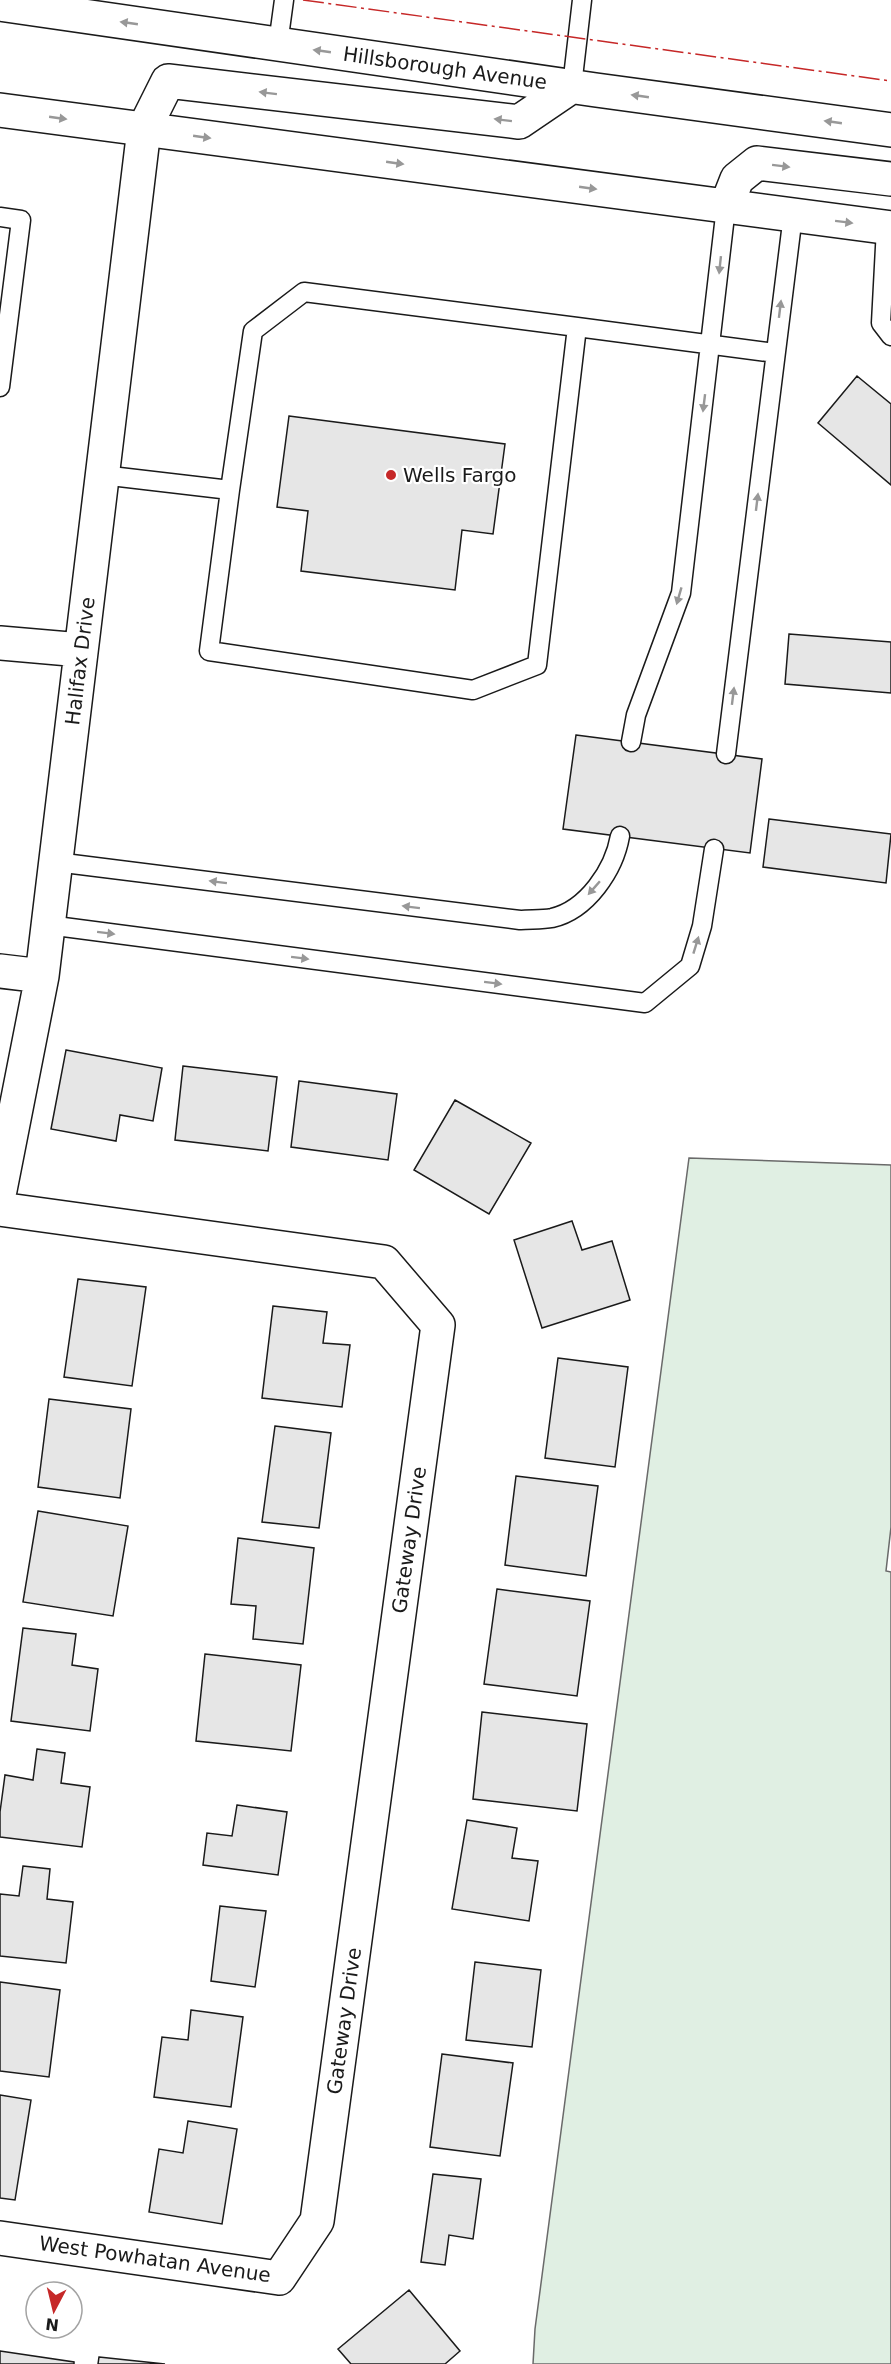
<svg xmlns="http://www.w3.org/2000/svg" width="891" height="2364" viewBox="0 0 891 2364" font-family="'DejaVu Sans',sans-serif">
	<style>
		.green { fill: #e0efe3; stroke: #6a6a6a; stroke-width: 1.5 }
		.building { fill: #e6e6e6; stroke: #1a1a1a; stroke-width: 1.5 }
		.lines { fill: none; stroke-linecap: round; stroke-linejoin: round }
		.lane-casing { stroke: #1a1a1a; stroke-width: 21 }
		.street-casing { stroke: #1a1a1a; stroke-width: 36 }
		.primary-casing { stroke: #1a1a1a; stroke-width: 36 }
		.lane { stroke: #fff; stroke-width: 18 }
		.street { stroke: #fff; stroke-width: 33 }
		.primary { stroke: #fff; stroke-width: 33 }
		.power { stroke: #c62828; stroke-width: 1.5; stroke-dasharray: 21 4.5 3 4.5; stroke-linecap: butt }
		.oneway { fill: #989898 }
		.poi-dot { fill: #c62828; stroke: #fff; stroke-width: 2 }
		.labels { text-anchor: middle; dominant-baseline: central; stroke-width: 4.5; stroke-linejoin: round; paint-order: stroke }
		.street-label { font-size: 20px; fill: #1a1a1a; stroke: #fff }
		.poi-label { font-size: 20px; fill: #1a1a1a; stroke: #fff; text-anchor: start }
	</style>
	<rect width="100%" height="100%" fill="#fff"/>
	<!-- green -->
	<path class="green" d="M689 1158 891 1165V1527L886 1571 891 1572V2364H533L535 2329Z"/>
	<!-- building -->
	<path class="building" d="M857 376 891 404V485L818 423Z
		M289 416 505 444 493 534 462 530 455 590 301 571 308 511 277 507Z
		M789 634 891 642V693L785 684Z
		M576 735 762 759 750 853 563 829Z
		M769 819 891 834 886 883 763 867Z
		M66 1050 162 1068 153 1121 120 1115 116 1141 51 1129Z
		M183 1066 277 1077 268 1151 175 1140Z
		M299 1081 397 1094 388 1160 291 1147Z
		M455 1100 531 1143 489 1214 414 1170Z
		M572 1221 582 1250 612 1241 630 1300 542 1328 514 1240Z
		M78 1279 146 1287 132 1386 64 1377Z
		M273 1306 327 1312 323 1343 350 1345 342 1407 262 1398Z
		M558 1358 628 1367 615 1467 545 1458Z
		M49 1399 131 1409 120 1498 38 1487Z
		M275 1426 331 1433 319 1528 262 1522Z
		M516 1476 598 1486 586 1576 505 1565Z
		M38 1511 128 1526 113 1616 23 1602Z
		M238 1538 314 1548 303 1644 253 1639 256 1606 231 1604Z
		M497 1589 590 1601 577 1696 484 1684Z
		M23 1628 76 1634 72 1665 98 1669 90 1731 11 1721Z
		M205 1654 301 1665 291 1751 196 1741Z
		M482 1712 587 1724 577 1811 473 1799Z
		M37 1749 65 1753 61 1783 90 1787 82 1847 0 1837V1812L5 1775 33 1780Z
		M237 1805 287 1812 278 1875 203 1865 207 1833 232 1836Z
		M467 1820 517 1828 512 1858 538 1861 529 1921 452 1909Z
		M23 1866 50 1869 47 1899 73 1902 66 1963 0 1956V1894L19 1896Z
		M220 1906 266 1911 255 1987 211 1981Z
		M475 1962 541 1970 532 2047 466 2040Z
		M0 1982 60 1990 49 2077 0 2071Z
		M191 2010 243 2017 231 2107 154 2097 162 2037 188 2040Z
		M442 2054 513 2063 500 2156 430 2147Z
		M0 2095 31 2100 15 2200 0 2198Z
		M188 2121 237 2129 222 2224 149 2212 159 2149 183 2153Z
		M433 2174 481 2179 473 2239 449 2235 445 2265 421 2262Z
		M409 2290 460 2351 445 2364H351L338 2349Z
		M0 2351 74 2362V2364H0Z
		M99 2357 165 2364H98Z"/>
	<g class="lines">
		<defs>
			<path id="lane" d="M278 44 284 0
				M572 86 582 0
				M0 217 21 220 0 387
				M886 228 881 323 891 336
				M577 327 775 353
				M102 475 230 490 209 651 473 690 537 665 577 327 304 292 253 331 230 490
				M631 742 636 715 681 593 726 207
				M726 754 793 215
				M56 862 520 920C530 919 542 920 552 918 587 910 614 870 620 836
				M48 925 645 1003 690 966 702 926 714 849"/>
			<path id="street" d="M0 643 81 650
				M0 971 42 976
				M0 1190 42 976 144 129
				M0 1209 384 1262 438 1325 317 2221 279 2278 0 2238"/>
			<path id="primary" d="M0 4 596 90 891 130
				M0 110 891 228
				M144 129 168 81 519 122 572 86
				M726 207 737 179 757 163 891 179"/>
		</defs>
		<!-- lane casing -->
		<use href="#lane" class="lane-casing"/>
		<!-- street casing -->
		<use href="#street" class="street-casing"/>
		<!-- primary casing -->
		<use href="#primary" class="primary-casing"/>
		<!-- lane -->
		<use href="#lane" class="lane"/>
		<!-- street -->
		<use href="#street" class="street"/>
		<!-- primary -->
		<use href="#primary" class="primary"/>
		<!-- power -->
		<path class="power" d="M303 0 891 81"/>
	</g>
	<!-- one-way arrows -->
	<defs><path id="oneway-solid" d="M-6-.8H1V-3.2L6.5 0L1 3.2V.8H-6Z" transform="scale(1.5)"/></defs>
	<g class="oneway">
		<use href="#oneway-solid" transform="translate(129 23) rotate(-172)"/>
		<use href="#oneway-solid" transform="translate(322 51) rotate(-172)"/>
		<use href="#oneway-solid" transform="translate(268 93) rotate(-173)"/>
		<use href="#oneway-solid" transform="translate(640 96) rotate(-172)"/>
		<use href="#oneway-solid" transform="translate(58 118) rotate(8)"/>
		<use href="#oneway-solid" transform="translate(503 120) rotate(-173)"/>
		<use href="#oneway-solid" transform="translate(833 122) rotate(-172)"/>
		<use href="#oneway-solid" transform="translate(202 137) rotate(8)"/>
		<use href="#oneway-solid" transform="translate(395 163) rotate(8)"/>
		<use href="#oneway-solid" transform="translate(781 166) rotate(7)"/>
		<use href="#oneway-solid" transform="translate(588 188) rotate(8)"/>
		<use href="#oneway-solid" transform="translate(844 222) rotate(7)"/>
		<use href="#oneway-solid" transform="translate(720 265) rotate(96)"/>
		<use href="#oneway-solid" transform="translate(780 309) rotate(-83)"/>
		<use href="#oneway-solid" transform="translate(704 403) rotate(97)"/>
		<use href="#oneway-solid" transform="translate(757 502) rotate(-83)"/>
		<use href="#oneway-solid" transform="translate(679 596) rotate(106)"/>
		<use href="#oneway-solid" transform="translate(733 696) rotate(-83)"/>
		<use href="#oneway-solid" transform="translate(218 882) rotate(-173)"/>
		<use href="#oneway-solid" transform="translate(594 888) rotate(131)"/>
		<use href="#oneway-solid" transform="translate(411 907) rotate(-173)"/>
		<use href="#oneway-solid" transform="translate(106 933) rotate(7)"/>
		<use href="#oneway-solid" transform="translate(696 945) rotate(-73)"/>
		<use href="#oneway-solid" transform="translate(300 958) rotate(7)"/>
		<use href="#oneway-solid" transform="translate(493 983) rotate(7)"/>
	</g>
	<!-- markers -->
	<circle class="poi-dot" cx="391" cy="475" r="6"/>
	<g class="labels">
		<!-- street labels -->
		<g class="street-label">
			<text transform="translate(445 68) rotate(8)">Hillsborough Avenue</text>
			<text transform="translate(80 661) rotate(-83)">Halifax Drive</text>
			<text transform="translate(409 1540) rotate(-82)">Gateway Drive</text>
			<text transform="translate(344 2021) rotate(-82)">Gateway Drive</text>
			<text transform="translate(155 2259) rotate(8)">West Powhatan Avenue</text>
		</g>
		<!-- poi labels -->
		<g class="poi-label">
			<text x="403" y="475">Wells Fargo</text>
		</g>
	</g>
	<!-- north arrow -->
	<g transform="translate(54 2310) rotate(187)"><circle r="28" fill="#ffffff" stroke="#a3a3a3" stroke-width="1.5"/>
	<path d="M0-4.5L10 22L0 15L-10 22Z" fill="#c62828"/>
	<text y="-9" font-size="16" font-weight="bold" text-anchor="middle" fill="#1a1a1a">N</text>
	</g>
</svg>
